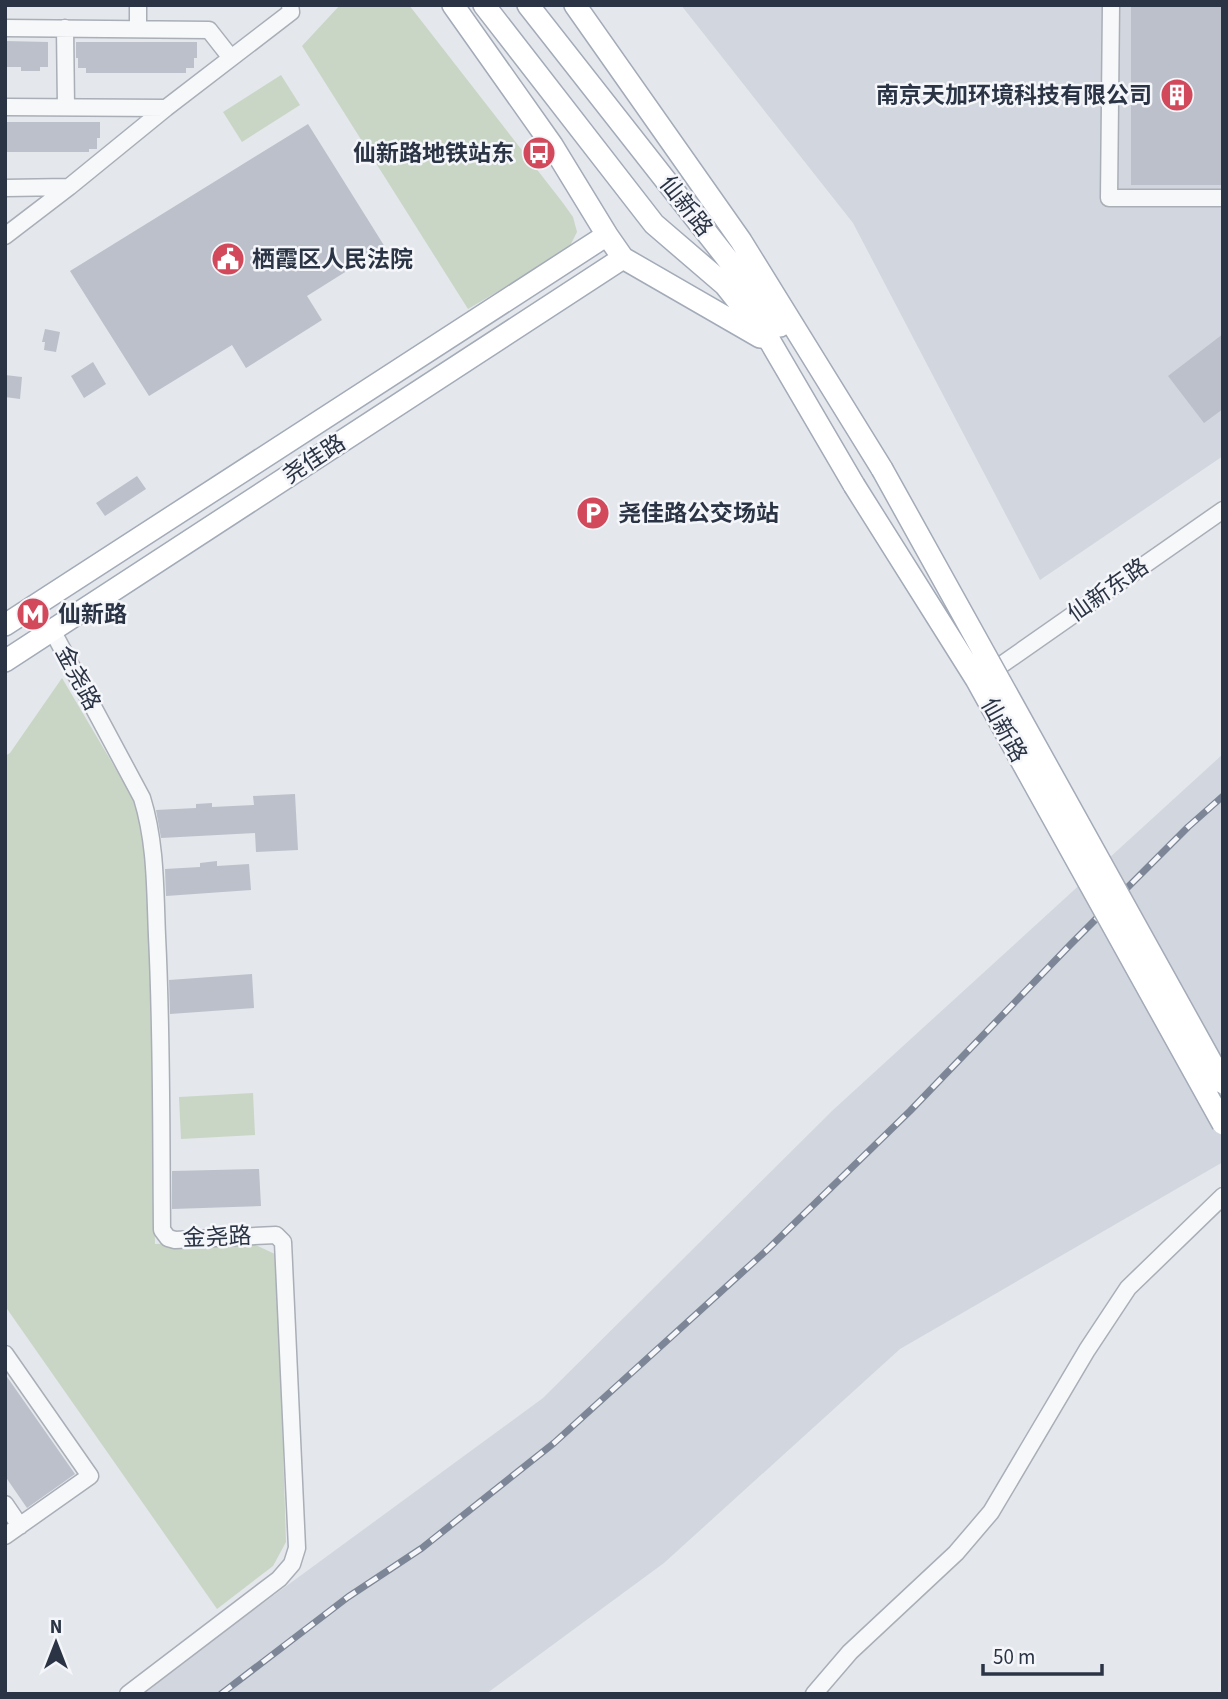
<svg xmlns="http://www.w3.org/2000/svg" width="1228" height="1699" viewBox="0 0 1228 1699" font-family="'Source Sans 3','Noto Sans SC',sans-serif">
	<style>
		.built { fill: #d2d6de }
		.green { fill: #c9d6c5 }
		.building { fill: #bbc0ca }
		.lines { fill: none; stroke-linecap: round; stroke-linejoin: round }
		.minor-casing { stroke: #a9aeb7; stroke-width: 19 }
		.major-casing { stroke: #a3abb8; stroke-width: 24 }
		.minor { stroke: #f7f8fa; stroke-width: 16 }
		.major { stroke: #fff; stroke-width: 21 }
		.rail-casing { stroke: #7d8696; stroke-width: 7 }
		.rail { stroke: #f4f6f9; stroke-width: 4.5; stroke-dasharray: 13; stroke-linecap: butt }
		.major-bridge-casing { stroke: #a3abb8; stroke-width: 24; stroke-linecap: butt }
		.major-bridge { stroke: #fff; stroke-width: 21 }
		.labels { text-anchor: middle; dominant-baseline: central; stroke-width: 5; stroke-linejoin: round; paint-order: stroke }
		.poi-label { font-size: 23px; font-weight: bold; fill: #2b3445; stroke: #f4f6f9; text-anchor: start }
		.street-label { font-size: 23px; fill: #2b3445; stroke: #f4f6f9 }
	</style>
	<rect width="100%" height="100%" fill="#e4e7ec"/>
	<!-- built -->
	<path class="built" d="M681 5H1223V456L1040 580 853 223Z
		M1223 754V1162L900 1349 664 1563 486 1694H139L543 1398 833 1110Z"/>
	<!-- green -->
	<path class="green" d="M340 5H409L563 203 573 217 577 232 568 250 468 309 302 46Z
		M281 75 300 105 242 142 223 112Z
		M62 678 140 810 148 873 155 1244 245 1240 277 1255 286 1542 273 1566 217 1609 5 1306V756L10 753Z
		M253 1093 255 1135 181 1139 179 1097Z"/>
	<!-- building -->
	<path class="building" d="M1131 5H1223V185H1131Z
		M5 41 48 42V67H40V71H21V67H5Z
		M76 42H197V58H194V68H186V73H86V68H78V58H76Z
		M5 122H100V138H97V149H89V152H5Z
		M308 124 385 247 307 296 322 320 246 368 232 345 149 396 70 271Z
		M45 329 60 332 56 352 44 350 45 342H42Z
		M1223 334V409L1204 423 1168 376Z
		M93 362 106 384 84 398 71 376Z
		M5 375 22 377 20 399 5 397Z
		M137 476 146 489 105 516 96 503Z
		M295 794 298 850 256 852 255 833 161 838 156 810 196 808V804L212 803V807L254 805 253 796Z
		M217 861V866L249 864 251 890 166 896 165 869 200 867V863Z
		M252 974 254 1008 170 1014 169 980Z
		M259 1169 261 1206 172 1209V1171Z
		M5 1374 75 1474 27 1508 5 1476Z"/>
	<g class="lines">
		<defs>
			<path id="minor" d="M138 5V29
				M1111 5 1109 198H1223
				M5 28 209 30 231 58
				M65 28 66 107
				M5 107 166 108
				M5 188 69 187
				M5 236 69 187 166 108 291 12 290 5
				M52 630 142 798C156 843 155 889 157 936 162 1034 161 1132 162 1230L168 1238 175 1240 276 1235 283 1242 297 1548 292 1564 279 1579 128 1694
				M994 670 1223 510
				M5 1354 90 1476 5 1536
				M5 1504 20 1526
				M814 1694 850 1652 956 1553 991 1512 1087 1350 1128 1288 1223 1196"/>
			<path id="major" d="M453 5 552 145 607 235 623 258 760 337
				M484 5 654 224 725 285 771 343 854 485
				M528 5 780 326
				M575 5 741 241 882 469
				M5 625 607 235
				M5 661 623 258"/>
		</defs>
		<!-- minor casing -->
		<use href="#minor" class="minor-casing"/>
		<!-- major casing -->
		<use href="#major" class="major-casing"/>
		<!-- minor -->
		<use href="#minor" class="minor"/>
		<!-- major -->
		<use href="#major" class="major"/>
		<defs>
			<path id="rail" d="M221 1694 348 1597 422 1548 554 1443 768 1249 910 1111 1070 945 1188 827 1223 796"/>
		</defs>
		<!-- rail casing -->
		<use href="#rail" class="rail-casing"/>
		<!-- rail -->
		<use href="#rail" class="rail"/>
		<defs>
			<path id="major-bridge" d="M882 469 1223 1083
				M854 485 976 679 1223 1124"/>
		</defs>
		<!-- major-bridge casing -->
		<use href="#major-bridge" class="major-bridge-casing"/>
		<!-- major-bridge -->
		<use href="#major-bridge" class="major-bridge"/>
	</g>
	<!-- icons -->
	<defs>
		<symbol id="building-disc" viewBox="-11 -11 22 22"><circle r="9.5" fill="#d1495b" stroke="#f4f6f9"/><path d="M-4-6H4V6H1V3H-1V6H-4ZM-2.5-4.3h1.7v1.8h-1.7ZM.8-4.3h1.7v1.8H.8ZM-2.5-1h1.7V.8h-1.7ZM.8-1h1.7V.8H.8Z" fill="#fff"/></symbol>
		<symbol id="bus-disc" viewBox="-11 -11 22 22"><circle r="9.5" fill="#d1495b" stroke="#f4f6f9"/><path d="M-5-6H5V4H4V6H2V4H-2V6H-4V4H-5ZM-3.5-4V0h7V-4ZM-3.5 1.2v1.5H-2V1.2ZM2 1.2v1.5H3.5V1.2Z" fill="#fff"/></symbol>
		<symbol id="civic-disc" viewBox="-11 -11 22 22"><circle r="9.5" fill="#d1495b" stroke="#f4f6f9"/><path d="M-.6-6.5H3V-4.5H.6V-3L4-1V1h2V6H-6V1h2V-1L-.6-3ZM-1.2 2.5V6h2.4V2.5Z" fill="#fff"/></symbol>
		<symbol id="parking-disc" viewBox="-11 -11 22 22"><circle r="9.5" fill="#d1495b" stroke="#f4f6f9"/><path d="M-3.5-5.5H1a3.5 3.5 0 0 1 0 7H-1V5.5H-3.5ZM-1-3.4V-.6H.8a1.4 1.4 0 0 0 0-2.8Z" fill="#fff"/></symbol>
		<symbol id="metro-disc" viewBox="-11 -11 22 22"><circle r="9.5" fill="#d1495b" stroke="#f4f6f9"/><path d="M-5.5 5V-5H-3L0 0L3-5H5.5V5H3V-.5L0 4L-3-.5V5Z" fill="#fff"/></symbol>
	</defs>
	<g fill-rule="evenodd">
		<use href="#building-disc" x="1158" y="76" width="38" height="38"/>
		<use href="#bus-disc" x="520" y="134" width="38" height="38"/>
		<use href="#civic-disc" x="209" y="240" width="38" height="38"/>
		<use href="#parking-disc" x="574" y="494" width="38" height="38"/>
		<use href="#metro-disc" x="14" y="595" width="38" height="38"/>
	</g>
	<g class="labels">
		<!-- poi labels -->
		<g class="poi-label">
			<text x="1152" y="95" text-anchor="end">南京天加环境科技有限公司</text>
			<text x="514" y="153" text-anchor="end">仙新路地铁站东</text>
			<text x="252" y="259">栖霞区人民法院</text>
			<text x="618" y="513">尧佳路公交场站</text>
			<text x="58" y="614">仙新路</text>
		</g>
		<!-- street labels -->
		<g class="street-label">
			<text transform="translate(686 206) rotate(52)">仙新路</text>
			<text transform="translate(314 459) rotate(-33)">尧佳路</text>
			<text transform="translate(1108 590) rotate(-35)">仙新东路</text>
			<text transform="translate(78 678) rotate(62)">金尧路</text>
			<text transform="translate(1004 730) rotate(61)">仙新路</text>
			<text transform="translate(217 1237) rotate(-2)">金尧路</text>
		</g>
	</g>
	<!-- border -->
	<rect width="1228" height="1699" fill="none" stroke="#2b3445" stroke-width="14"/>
	<!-- north arrow -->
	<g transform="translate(56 1643)" stroke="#f4f6f9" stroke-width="5" paint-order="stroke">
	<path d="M0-5L12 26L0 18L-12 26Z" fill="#2b3445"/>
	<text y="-10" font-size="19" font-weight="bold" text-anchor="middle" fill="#2b3445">N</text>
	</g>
	<!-- scale -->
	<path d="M983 1664v10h119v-10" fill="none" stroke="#2b3445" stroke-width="3.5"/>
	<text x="993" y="1664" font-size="21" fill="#2b3445" stroke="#f4f6f9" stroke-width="5" paint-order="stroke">50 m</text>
</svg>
